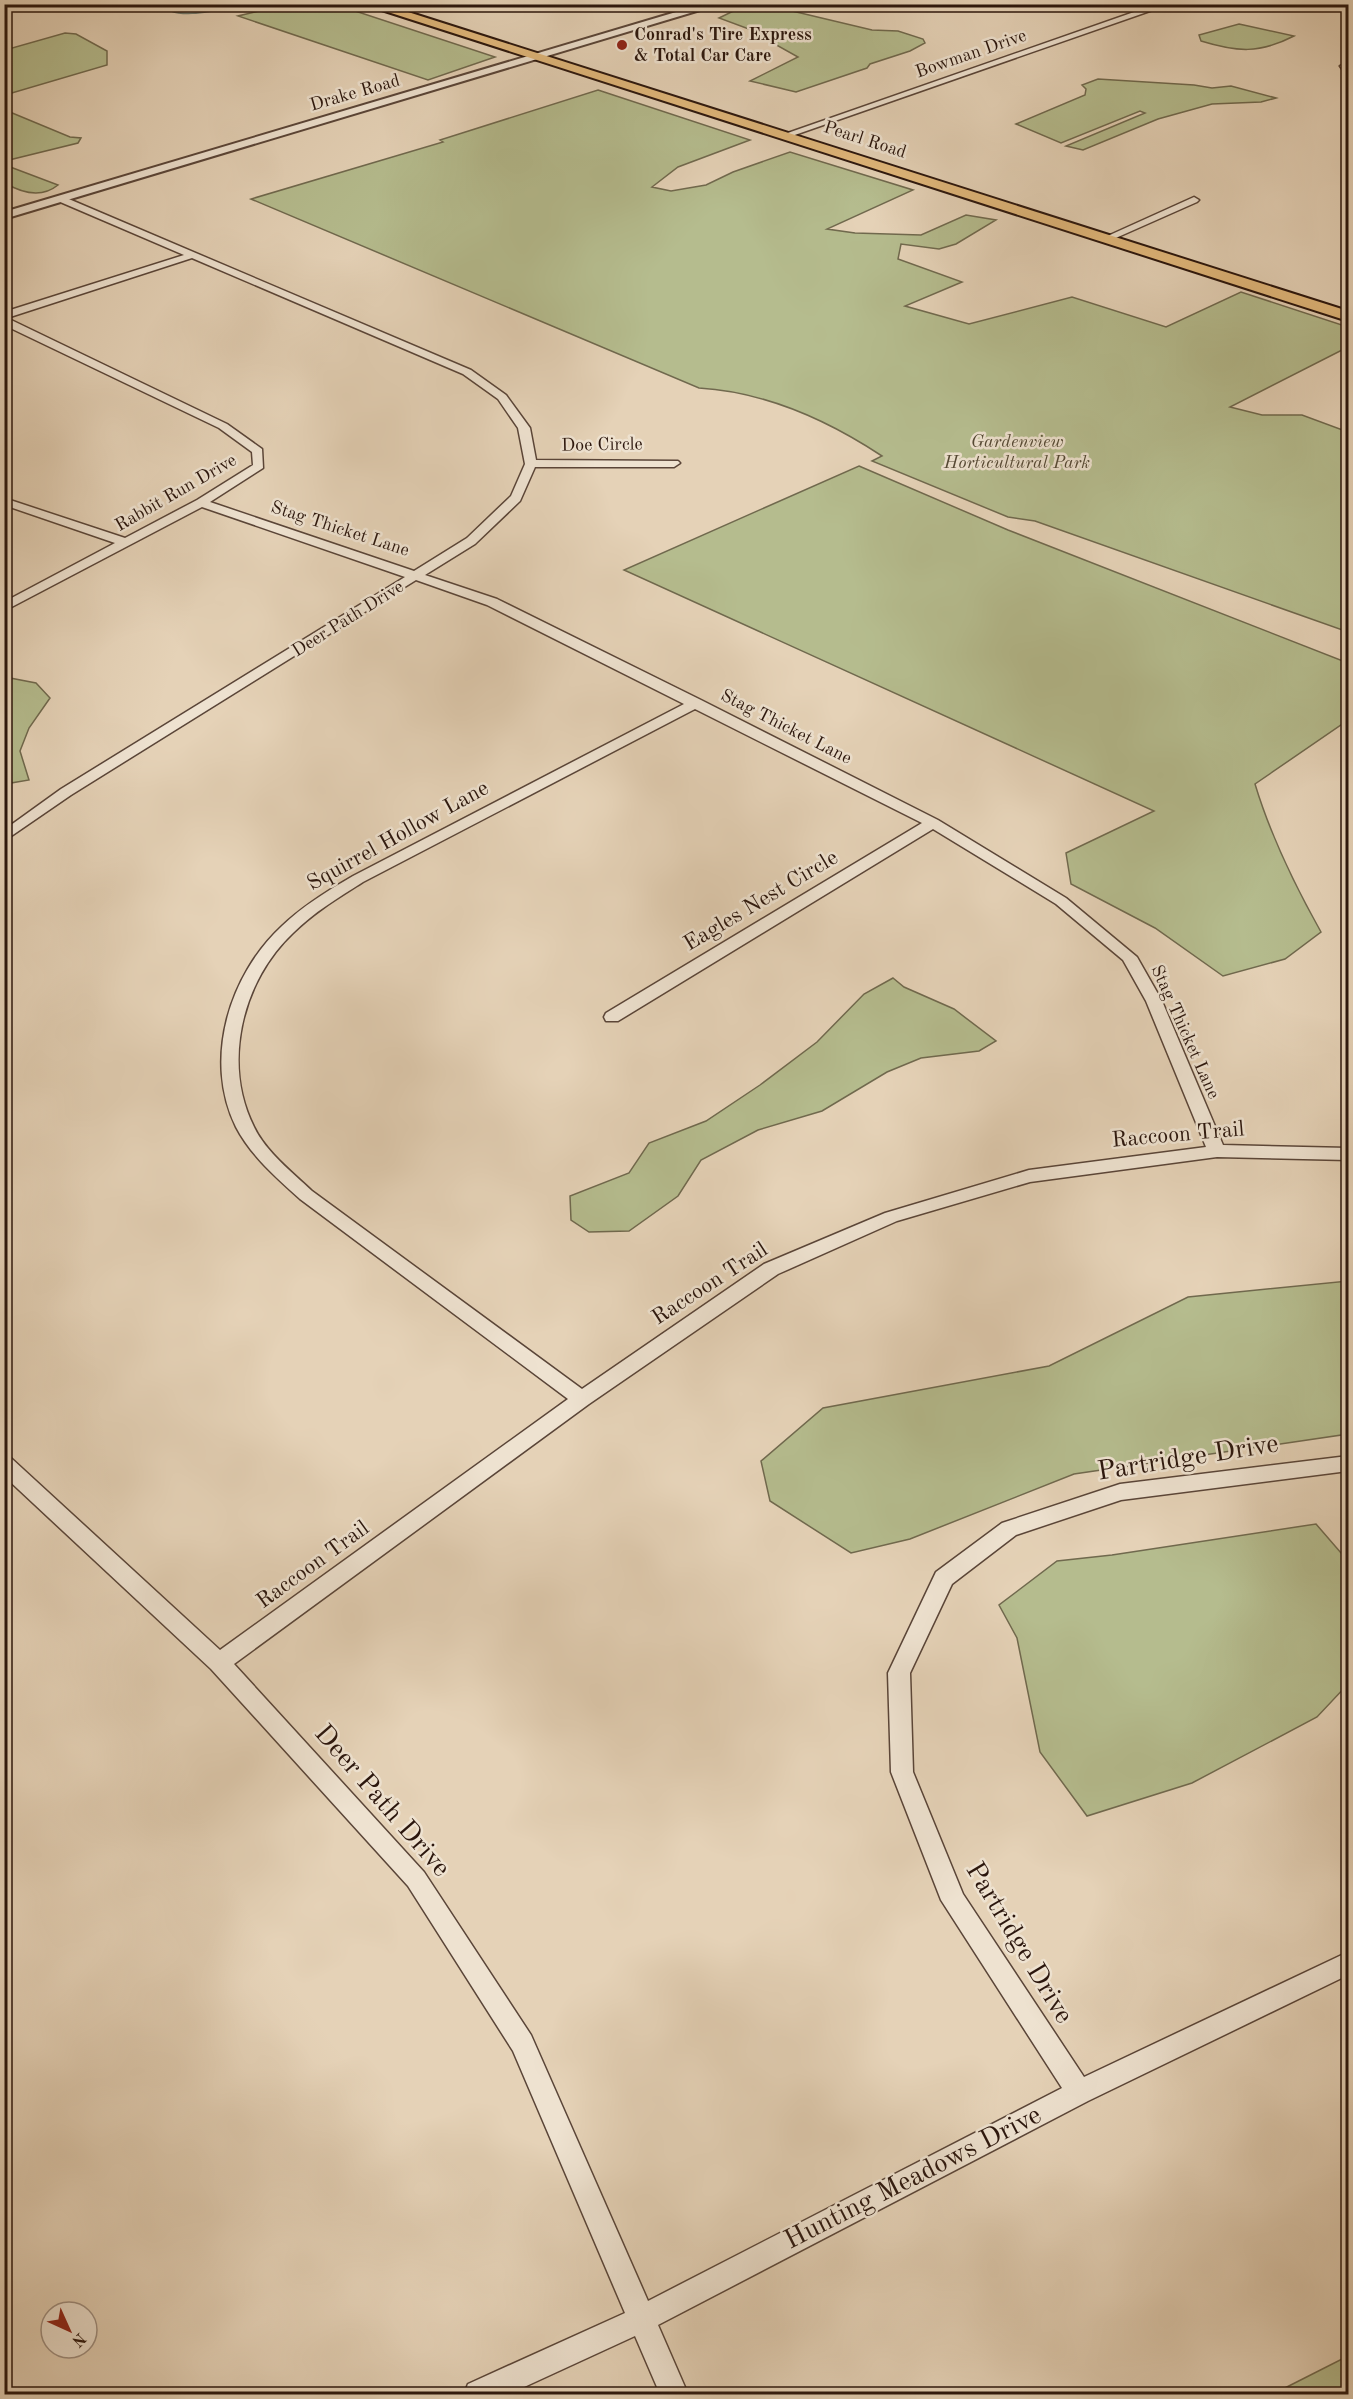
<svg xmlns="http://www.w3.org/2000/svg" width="1353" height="2399" viewBox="0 0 1353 2399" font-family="'Old Standard TT',serif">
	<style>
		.green { fill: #b5bc8e; stroke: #70694e; stroke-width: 1.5 }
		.water { fill: #96b8af; stroke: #6b776e; stroke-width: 1.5 }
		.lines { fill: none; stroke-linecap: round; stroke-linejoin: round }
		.minor-casing { stroke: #5a4538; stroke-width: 3 }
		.tertiary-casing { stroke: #5a4538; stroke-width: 4 }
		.primary-casing { stroke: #2b160d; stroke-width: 4 }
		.minor { fill: #eee2d0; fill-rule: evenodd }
		.tertiary { fill: #eee2d0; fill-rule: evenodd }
		.primary { fill: #e2b97c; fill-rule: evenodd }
		.poi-dot { fill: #8f2418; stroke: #eee2d0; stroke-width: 2 }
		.labels { text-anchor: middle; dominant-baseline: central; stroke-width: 5; stroke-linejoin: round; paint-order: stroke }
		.far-poi-label { font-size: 18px; font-weight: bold; fill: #2b160d; stroke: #eee2d0; text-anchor: start }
		.far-street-label { font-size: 18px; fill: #2b160d; stroke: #eee2d0 }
		.far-park-label { font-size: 18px; font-style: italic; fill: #544834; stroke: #eee2d0 }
		.street-label { font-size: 22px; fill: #2b160d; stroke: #eee2d0 }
		.near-street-label { font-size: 27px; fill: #2b160d; stroke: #eee2d0 }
	</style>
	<rect width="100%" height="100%" fill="#e5d2b7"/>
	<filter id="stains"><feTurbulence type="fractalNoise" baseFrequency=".00333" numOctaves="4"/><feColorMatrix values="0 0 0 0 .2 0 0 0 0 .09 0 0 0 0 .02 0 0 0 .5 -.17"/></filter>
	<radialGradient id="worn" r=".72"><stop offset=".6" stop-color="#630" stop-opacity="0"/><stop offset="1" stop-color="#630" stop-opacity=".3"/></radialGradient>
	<!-- green -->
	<path class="green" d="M285 5H337L495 57 428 80 238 16Z
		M741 5H767L872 30 898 31 923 39 925 43 910 51 870 64 867 68 796 92 750 81 798 57 771 42 773 38 719 18 744 6Z
		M1239 24 1294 36C1259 54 1237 52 1201 41L1199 35Z
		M65 33 76 34 107 51V65L5 95V50Z
		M1098 79 1194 85 1212 88 1231 86 1276 98 1261 102 1212 104 1158 119 1083 150 1066 146 1145 113 1140 111 1061 143 1016 124 1085 95 1086 89 1082 85Z
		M598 90 750 140 678 167 652 187 671 191 706 185 733 172 790 152 913 190 827 229 855 233 921 235 966 215 996 220 956 244 939 249 901 244 898 259 962 282 905 306 969 324 1072 297 1166 327 1241 292 1348 327V347L1230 407 1262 415H1302L1348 432V632L1035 521 1008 517 872 461 882 456C826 419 766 392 699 388L251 199 443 142 440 140Z
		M5 110 70 137 81 138 78 143 5 161Z
		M5 165 58 185C42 198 22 193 5 183Z
		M859 466 1008 530 1348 663V720L1255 784C1271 837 1294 884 1321 932L1285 959 1223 976 1155 928 1071 884 1066 853 1154 811 624 570Z
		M5 677 36 683 50 698 29 728 20 751 29 780 5 784Z
		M893 978 904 987 954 1009 996 1041 979 1051 921 1058 887 1072 822 1111 758 1130 701 1160 678 1196 629 1231 589 1232 571 1220 570 1196 629 1173 649 1143 706 1121 760 1085 817 1042 864 994Z
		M1348 1281V1434L1074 1474 910 1539 851 1553 770 1501 761 1461 823 1408 1049 1366 1188 1297Z
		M1316 1524 1348 1561V1684L1317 1717 1192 1783 1087 1816 1040 1752 1017 1638 999 1605 1057 1561 1112 1555Z
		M1348 2356V2394H1273Z"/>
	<!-- water -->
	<path class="water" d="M162 4H245V5C226 8 173 23 162 4Z"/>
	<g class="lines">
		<defs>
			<path id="minor" d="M1157 4H1170L789 137 782 135Z
				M1348 62V77L1340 66Z
				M58 197H64L471 370 506 395 530 428 536 460 678 461 680 463 674 467H535L520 501 475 544 425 575 497 599 701 700 938 820 1066 898 1137 957 1162 1001 1223 1145 1348 1148V1160L1217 1157 1030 1182 897 1221 778 1274 589 1404 234 1664 424 1872 531 2035 648 2301 1062 2088 941 1900 891 1772 888 1673 936 1572 1002 1523 1120 1484 1348 1456V1471L1121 1500 1016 1535 952 1584 910 1673 913 1772 963 1894 1084 2077 1348 1952V1975L1088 2101 658 2325 688 2394H660L635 2336 509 2394H464L468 2384 625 2313 513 2051 408 1886 211 1669 4 1476V1456L11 1458 220 1650 568 1399 300 1199C277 1178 251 1156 236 1127 203 1060 229 975 282 926 303 906 327 891 353 876L684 704 487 605 416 580 71 795 4 841V830L61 789 405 577 202 507 4 611V602L115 543 4 505V498L125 538 197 500 253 465 252 452 219 428 4 325V312L184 255 58 201ZM192 258 463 374 498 399 518 428 525 464 511 496 467 538 414 571 210 502 263 468 262 449 227 424 7 318ZM695 709 922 823 606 1013 604 1017 606 1021H618L933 829 1056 904 1123 960 1146 1001 1206 1147 1029 1170 885 1213 764 1264 582 1389 312 1191C292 1172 266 1152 254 1127 222 1063 242 981 293 933 314 912 338 898 363 882Z
				M1194 197 1199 200 1197 202 1109 241 1101 239Z"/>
			<path id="tertiary" d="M703 4H720L4 219V212Z"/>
			<path id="primary" d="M363 4H383L1348 311V321Z"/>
		</defs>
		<!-- minor casing -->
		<use href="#minor" class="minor-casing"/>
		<!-- tertiary casing -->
		<use href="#tertiary" class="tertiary-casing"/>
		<!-- primary casing -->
		<use href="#primary" class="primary-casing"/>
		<!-- minor -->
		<use href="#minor" class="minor"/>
		<!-- tertiary -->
		<use href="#tertiary" class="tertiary"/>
		<!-- primary -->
		<use href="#primary" class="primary"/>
	</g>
	<!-- markers -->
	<circle class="poi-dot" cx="622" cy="45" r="6"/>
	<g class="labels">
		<!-- far-poi labels -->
		<g class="far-poi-label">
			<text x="634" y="35">Conrad's Tire Express<tspan x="634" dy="21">&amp; Total Car Care</tspan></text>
		</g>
		<!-- far-street labels -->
		<g class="far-street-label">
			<text transform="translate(971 54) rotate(-19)">Bowman Drive</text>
			<text transform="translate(355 93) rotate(-16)">Drake Road</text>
			<text transform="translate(865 140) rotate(18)">Pearl Road</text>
			<text transform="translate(602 445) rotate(-1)">Doe Circle</text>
			<text transform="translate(176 493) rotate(-30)">Rabbit Run Drive</text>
			<text transform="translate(340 529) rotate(18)">Stag Thicket Lane</text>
			<text transform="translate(348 619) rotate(-32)">Deer Path Drive</text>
			<text transform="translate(786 727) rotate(27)">Stag Thicket Lane</text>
			<text transform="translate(1185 1032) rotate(66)">Stag Thicket Lane</text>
		</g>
		<!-- far-park labels -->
		<g class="far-park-label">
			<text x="1017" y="442">Gardenview<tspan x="1017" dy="21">Horticultural Park</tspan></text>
		</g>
		<!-- street labels -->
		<g class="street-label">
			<text transform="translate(398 836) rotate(-29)">Squirrel Hollow Lane</text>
			<text transform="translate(761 901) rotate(-31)">Eagles Nest Circle</text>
			<text transform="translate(1178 1135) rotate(-5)">Raccoon Trail</text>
			<text transform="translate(710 1284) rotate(-33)">Raccoon Trail</text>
			<text transform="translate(313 1565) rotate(-36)">Raccoon Trail</text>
		</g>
		<!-- near-street labels -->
		<g class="near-street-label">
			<text transform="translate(1188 1458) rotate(-9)">Partridge Drive</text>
			<text transform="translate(382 1801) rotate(49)">Deer Path Drive</text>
			<text transform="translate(1019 1943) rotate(59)">Partridge Drive</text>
			<text transform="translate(913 2178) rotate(-27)">Hunting Meadows Drive</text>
		</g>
	</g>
	<!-- margin -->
	<rect width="1353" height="2399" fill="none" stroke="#e5d2b7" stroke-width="24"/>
	<rect x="6" y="6" width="1341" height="2387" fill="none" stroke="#2b160d" stroke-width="3"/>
	<rect x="12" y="12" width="1329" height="2375" fill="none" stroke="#2b160d" stroke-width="1.5"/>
	<!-- north arrow -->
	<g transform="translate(69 2330) rotate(135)"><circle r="28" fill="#eee2d0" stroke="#a09082" stroke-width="1.5"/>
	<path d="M0-4.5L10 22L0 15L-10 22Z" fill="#8f2418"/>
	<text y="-9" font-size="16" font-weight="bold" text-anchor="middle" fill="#2b160d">N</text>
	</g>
	<rect width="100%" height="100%" filter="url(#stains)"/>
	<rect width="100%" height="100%" fill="url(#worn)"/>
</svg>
